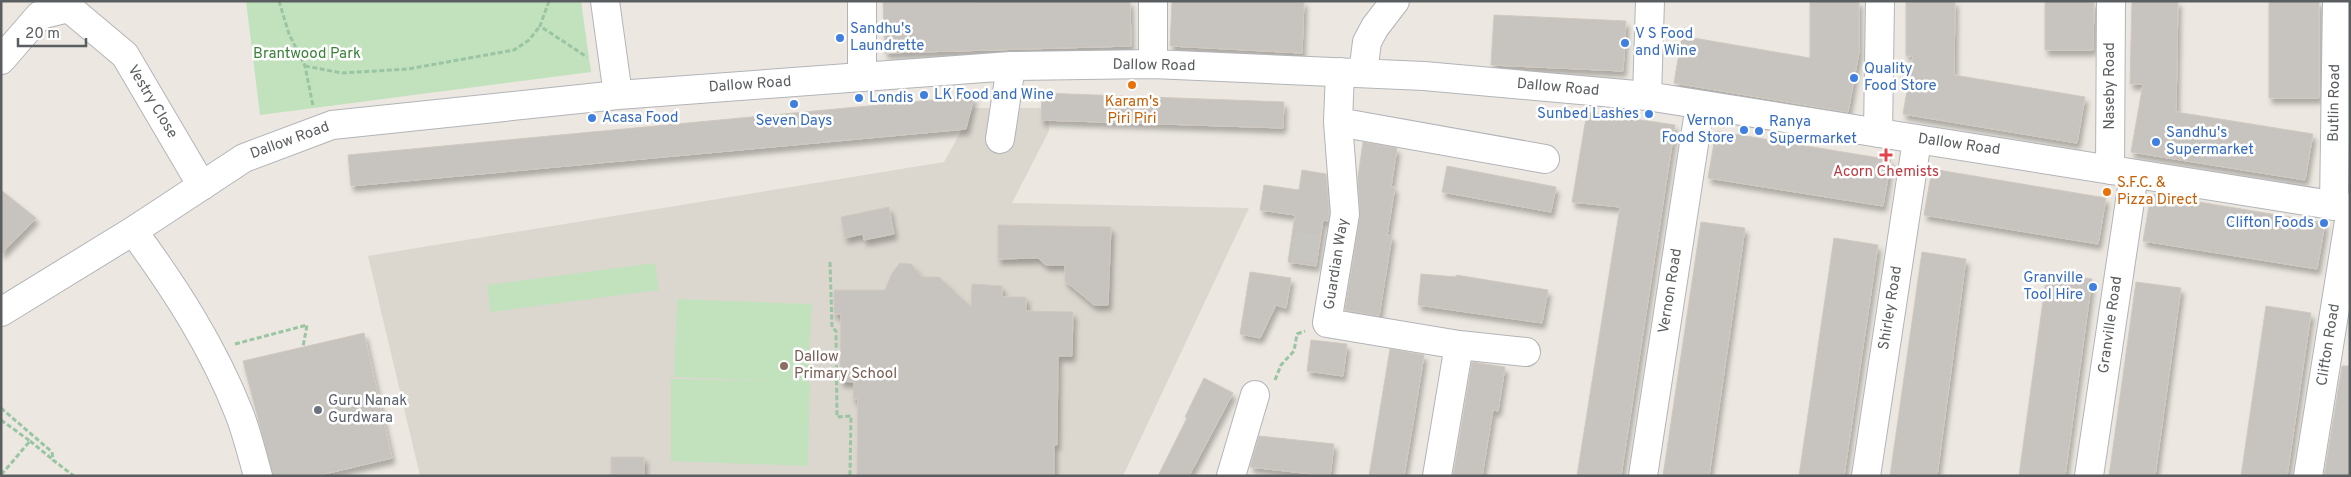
<svg xmlns="http://www.w3.org/2000/svg" width="2351" height="477" viewBox="0 0 2351 477" font-family="Overpass,sans-serif">
	<style>
		.education { fill: #dbd7cf }
		.green { fill: #c2e2be }
		.building { fill: #c7c3be; stroke: #d0c9c0; filter: url(#shadow) }
		.lines { fill: none; stroke-linecap: round; stroke-linejoin: round }
		.minor-tunnel { stroke: #c8c6c1; stroke-width: 28; stroke-dasharray: 28 14; stroke-linecap: butt }
		.minor-casing { stroke: #b2b4b8; stroke-width: 30 }
		.path { stroke: #99c5a2; stroke-width: 3; stroke-dasharray: 5 2.5; stroke-linecap: butt }
		.minor { stroke: #fff; stroke-width: 28 }
		.shop-dot { fill: #3f7fe0; stroke: #fff; stroke-width: 2 }
		.food-dot { fill: #e8710a; stroke: #fff; stroke-width: 2 }
		.health-dot { fill: #e0444e; stroke: #fff; stroke-width: 2 }
		.education-dot { fill: #8d6e63; stroke: #fff; stroke-width: 2 }
		.worship-dot { fill: #6b7280; stroke: #fff; stroke-width: 2 }
		.labels { text-anchor: middle; dominant-baseline: central; stroke-width: 5; stroke-linejoin: round; paint-order: stroke }
		.shop-label { font-size: 15px; fill: #366cbe; stroke: #fff; text-anchor: start }
		.park-label { font-size: 15px; fill: #3c8139; stroke: #fff }
		.street-label { font-size: 15px; fill: #5a5e61; stroke: #fff }
		.food-label { font-size: 15px; fill: #c56008; stroke: #fff }
		.health-label { font-size: 15px; fill: #be3a42; stroke: #fff }
		.education-label { font-size: 15px; fill: #785e54; stroke: #fff; text-anchor: start }
		.worship-label { font-size: 15px; fill: #5b616d; stroke: #fff; text-anchor: start }
	</style>
	<defs>
		<filter id="shadow"><feDropShadow dx="3" dy="5.5" stdDeviation="2.5" flood-color="#0004"/></filter>
	</defs>
	<rect width="100%" height="100%" fill="#ece8e1"/>
	<!-- education -->
	<path class="education" d="M974 108H1048L1049 131 1012 203 1249 208 1123 476H420L368 256 944 162Z"/>
	<!-- green -->
	<path class="green" d="M246 1H581L591 72 260 115Z
		M655 263 659 290 490 312 487 285Z
		M677 299 812 304 807 382 810 383 808 466 671 461V379L767 381 674 377Z"/>
	<!-- building -->
	<path class="building" d="M1130 1 1131 46 885 53 883 2Z
		M1172 1H1304L1302 53 1170 46Z
		M1810 1H1859V52L1848 112 1674 83 1682 36 1810 58Z
		M1906 1H1955L1954 75 2085 97 2077 143 1903 114 1913 56H1906Z
		M2045 1H2094L2093 50H2045Z
		M2132 1H2178L2176 112 2313 134 2305 180 2131 152 2143 84H2130Z
		M2269 1H2319V98H2269Z
		M1494 15 1626 21 1623 71 1491 65Z
		M1042 93 1284 102 1283 128 1041 120Z
		M974 96 966 129 351 186 348 155Z
		M1587 112 1675 125 1621 476H1577L1620 207 1572 202Z
		M1716 131 1891 160 1883 206 1708 178Z
		M1363 142 1397 148 1391 187H1395L1387 235 1392 236 1379 316 1345 310 1360 216 1358 177Z
		M1447 166 1556 187 1551 212 1442 192Z
		M1932 169 2106 198 2098 244 1924 215Z
		M1302 170 1326 174 1329 213 1328 221 1323 220 1316 266 1288 262 1295 215 1260 210 1264 185 1299 190Z
		M1 190 36 218 1 254Z
		M2151 194 2325 223 2317 269 2143 241Z
		M889 207 894 234 864 240 863 234 845 238 841 217Z
		M1701 222 1745 228 1709 476H1663Z
		M998 225 1111 227 1108 305H1094L1065 281V265H1046L1038 258 998 259Z
		M1834 238 1878 245 1844 476H1799Z
		M1922 252 1966 259 1937 476H1890Z
		M900 263 911 264 922 277H939L971 307 972 284 1002 286V297H1026V311L1073 312 1072 356H1058L1057 445H1054V476H857L858 399H853L854 382 840 381 841 314H834V290H885L892 273Z
		M1250 272 1291 278 1286 308 1276 305 1260 338 1240 334Z
		M2047 272 2092 279 2065 476H2019Z
		M1421 274 1456 277V275L1548 290 1542 323 1418 305Z
		M2136 282 2181 288 2155 476H2109Z
		M2266 306 2311 313 2287 476H2241Z
		M364 333 392 458 316 476H273L243 361Z
		M1311 340 1347 344 1343 376 1307 371Z
		M1390 349 1424 355 1416 405 1404 476H1369Z
		M1472 362 1505 367 1498 411 1493 410 1482 476H1453Z
		M2342 366H2350V476H2324Z
		M1204 378 1233 393 1189 476H1158L1187 418 1185 417Z
		M1259 436 1334 444 1330 476 1250 467Z
		M611 457H644V476H611Z"/>
	<g class="lines">
		<!-- minor-tunnel -->
		<path class="minor-tunnel" d="M1293 245 1318 249"/>
		<defs>
			<path id="minor" d="M70 1 69 8 125 55 202 186
				M605 1 618 95
				M1 60 40 15 69 8
				M1153 64V1
				M1340 72 1338 122 1345 214 1327 323 1459 345 1526 352
				M1363 73 1367 42 1375 27 1395 1
				M862 77V1
				M1647 96 1650 1
				M1338 122 1545 159
				M1878 133 1880 1
				M1000 139 1011 66
				M2110 170 2111 1
				M2334 206 2337 1
				M133 231C175 288 213 347 239 413 247 433 252 455 258 476
				M1 312 133 231 244 158 332 125 618 95 1011 66 1153 64 1424 76 1647 96 2350 208
				M1231 476 1255 395
				M1437 476 1459 345
				M1643 476 1700 105
				M1866 476 1917 140
				M2089 476 2134 174
				M2308 476 2350 215"/>
		</defs>
		<!-- minor casing -->
		<use href="#minor" class="minor-casing"/>
		<!-- path -->
		<path class="path" d="M279 1 289 34 305 66 313 106
			M549 1 540 26 587 57
			M305 66 342 73 408 69 514 50 529 40 540 26
			M830 262 832 327 836 331 837 417 851 416 850 475 846 476
			M235 344 307 325 303 347
			M1275 380 1281 365 1294 351 1297 334 1305 331
			M1 408 52 452 53 460 74 476
			M1 420 30 441 1 475
			M30 441 52 459"/>
		<!-- minor -->
		<use href="#minor" class="minor"/>
	</g>
	<!-- markers -->
	<g class="shop-dot">
		<circle cx="840" cy="38" r="5"/>
		<circle cx="1625" cy="43" r="5"/>
		<circle cx="1854" cy="78" r="5"/>
		<circle cx="924" cy="95" r="5"/>
		<circle cx="859" cy="98" r="5"/>
		<circle cx="794" cy="104" r="5"/>
		<circle cx="1649" cy="114" r="5"/>
		<circle cx="592" cy="118" r="5"/>
		<circle cx="1744" cy="130" r="5"/>
		<circle cx="1759" cy="131" r="5"/>
		<circle cx="2156" cy="142" r="5"/>
		<circle cx="2324" cy="223" r="5"/>
		<circle cx="2093" cy="287" r="5"/>
	</g>
	<g class="food-dot">
		<circle cx="1132" cy="85" r="5"/>
		<circle cx="2107" cy="192" r="5"/>
	</g>
	<path class="health-dot" d="M1883.5 147.5h5v5h5v5h-5v5h-5v-5h-5v-5h5z"/>
	<circle class="education-dot" cx="784" cy="366" r="5"/>
	<circle class="worship-dot" cx="318" cy="410" r="5"/>
	<g class="labels">
		<!-- shop labels -->
		<g class="shop-label">
			<text x="850" y="29">Sandhu's<tspan x="850" dy="17">Laundrette</tspan></text>
			<text x="1635" y="34">V S Food<tspan x="1635" dy="17">and Wine</tspan></text>
			<text x="1864" y="69">Quality<tspan x="1864" dy="17">Food Store</tspan></text>
			<text x="934" y="95">LK Food and Wine</text>
			<text x="869" y="98">Londis</text>
			<text x="1639" y="114" text-anchor="end">Sunbed Lashes</text>
			<text x="602" y="118">Acasa Food</text>
			<text x="794" y="121" text-anchor="middle">Seven Days</text>
			<text x="1734" y="121" text-anchor="end">Vernon<tspan x="1734" dy="17">Food Store</tspan></text>
			<text x="1769" y="122">Ranya<tspan x="1769" dy="17">Supermarket</tspan></text>
			<text x="2166" y="133">Sandhu's<tspan x="2166" dy="17">Supermarket</tspan></text>
			<text x="2314" y="223" text-anchor="end">Clifton Foods</text>
			<text x="2083" y="278" text-anchor="end">Granville<tspan x="2083" dy="17">Tool Hire</tspan></text>
		</g>
		<!-- park labels -->
		<g class="park-label">
			<text x="307" y="54">Brantwood Park</text>
		</g>
		<!-- street labels -->
		<g class="street-label">
			<text transform="translate(1154 66) rotate(1)">Dallow Road</text>
			<text transform="translate(750 85) rotate(-4)">Dallow Road</text>
			<text transform="translate(2110 86) rotate(-90)">Naseby Road</text>
			<text transform="translate(1558 88) rotate(5)">Dallow Road</text>
			<text transform="translate(152 102) rotate(59)">Vestry Close</text>
			<text transform="translate(2335 103) rotate(-89)">Butlin Road</text>
			<text transform="translate(290 141) rotate(-20)">Dallow Road</text>
			<text transform="translate(1959 145) rotate(8)">Dallow Road</text>
			<text transform="translate(1337 264) rotate(-81)">Guardian Way</text>
			<text transform="translate(1671 291) rotate(-81)">Vernon Road</text>
			<text transform="translate(1891 308) rotate(-81)">Shirley Road</text>
			<text transform="translate(2111 325) rotate(-82)">Granville Road</text>
			<text transform="translate(2329 345) rotate(-81)">Clifton Road</text>
		</g>
		<!-- food labels -->
		<g class="food-label">
			<text x="1132" y="102">Karam's<tspan x="1132" dy="17">Piri Piri</tspan></text>
			<text x="2117" y="183" text-anchor="start">S.F.C. &amp;<tspan x="2117" dy="17">Pizza Direct</tspan></text>
		</g>
		<!-- health labels -->
		<g class="health-label">
			<text x="1886" y="172">Acorn Chemists</text>
		</g>
		<!-- education labels -->
		<g class="education-label">
			<text x="794" y="357">Dallow<tspan x="794" dy="17">Primary School</tspan></text>
		</g>
		<!-- worship labels -->
		<g class="worship-label">
			<text x="328" y="401">Guru Nanak<tspan x="328" dy="17">Gurdwara</tspan></text>
		</g>
	</g>
	<!-- border -->
	<rect width="2351" height="477" fill="none" stroke="#5a5e61" stroke-width="5"/>
	<!-- scale -->
	<path d="M18 38v8h68v-8" fill="none" stroke="#5a5e61" stroke-width="2.5"/>
	<text x="25" y="38" font-size="15" fill="#5a5e61" stroke="#ffffff" stroke-width="4" paint-order="stroke">20 m</text>
</svg>
